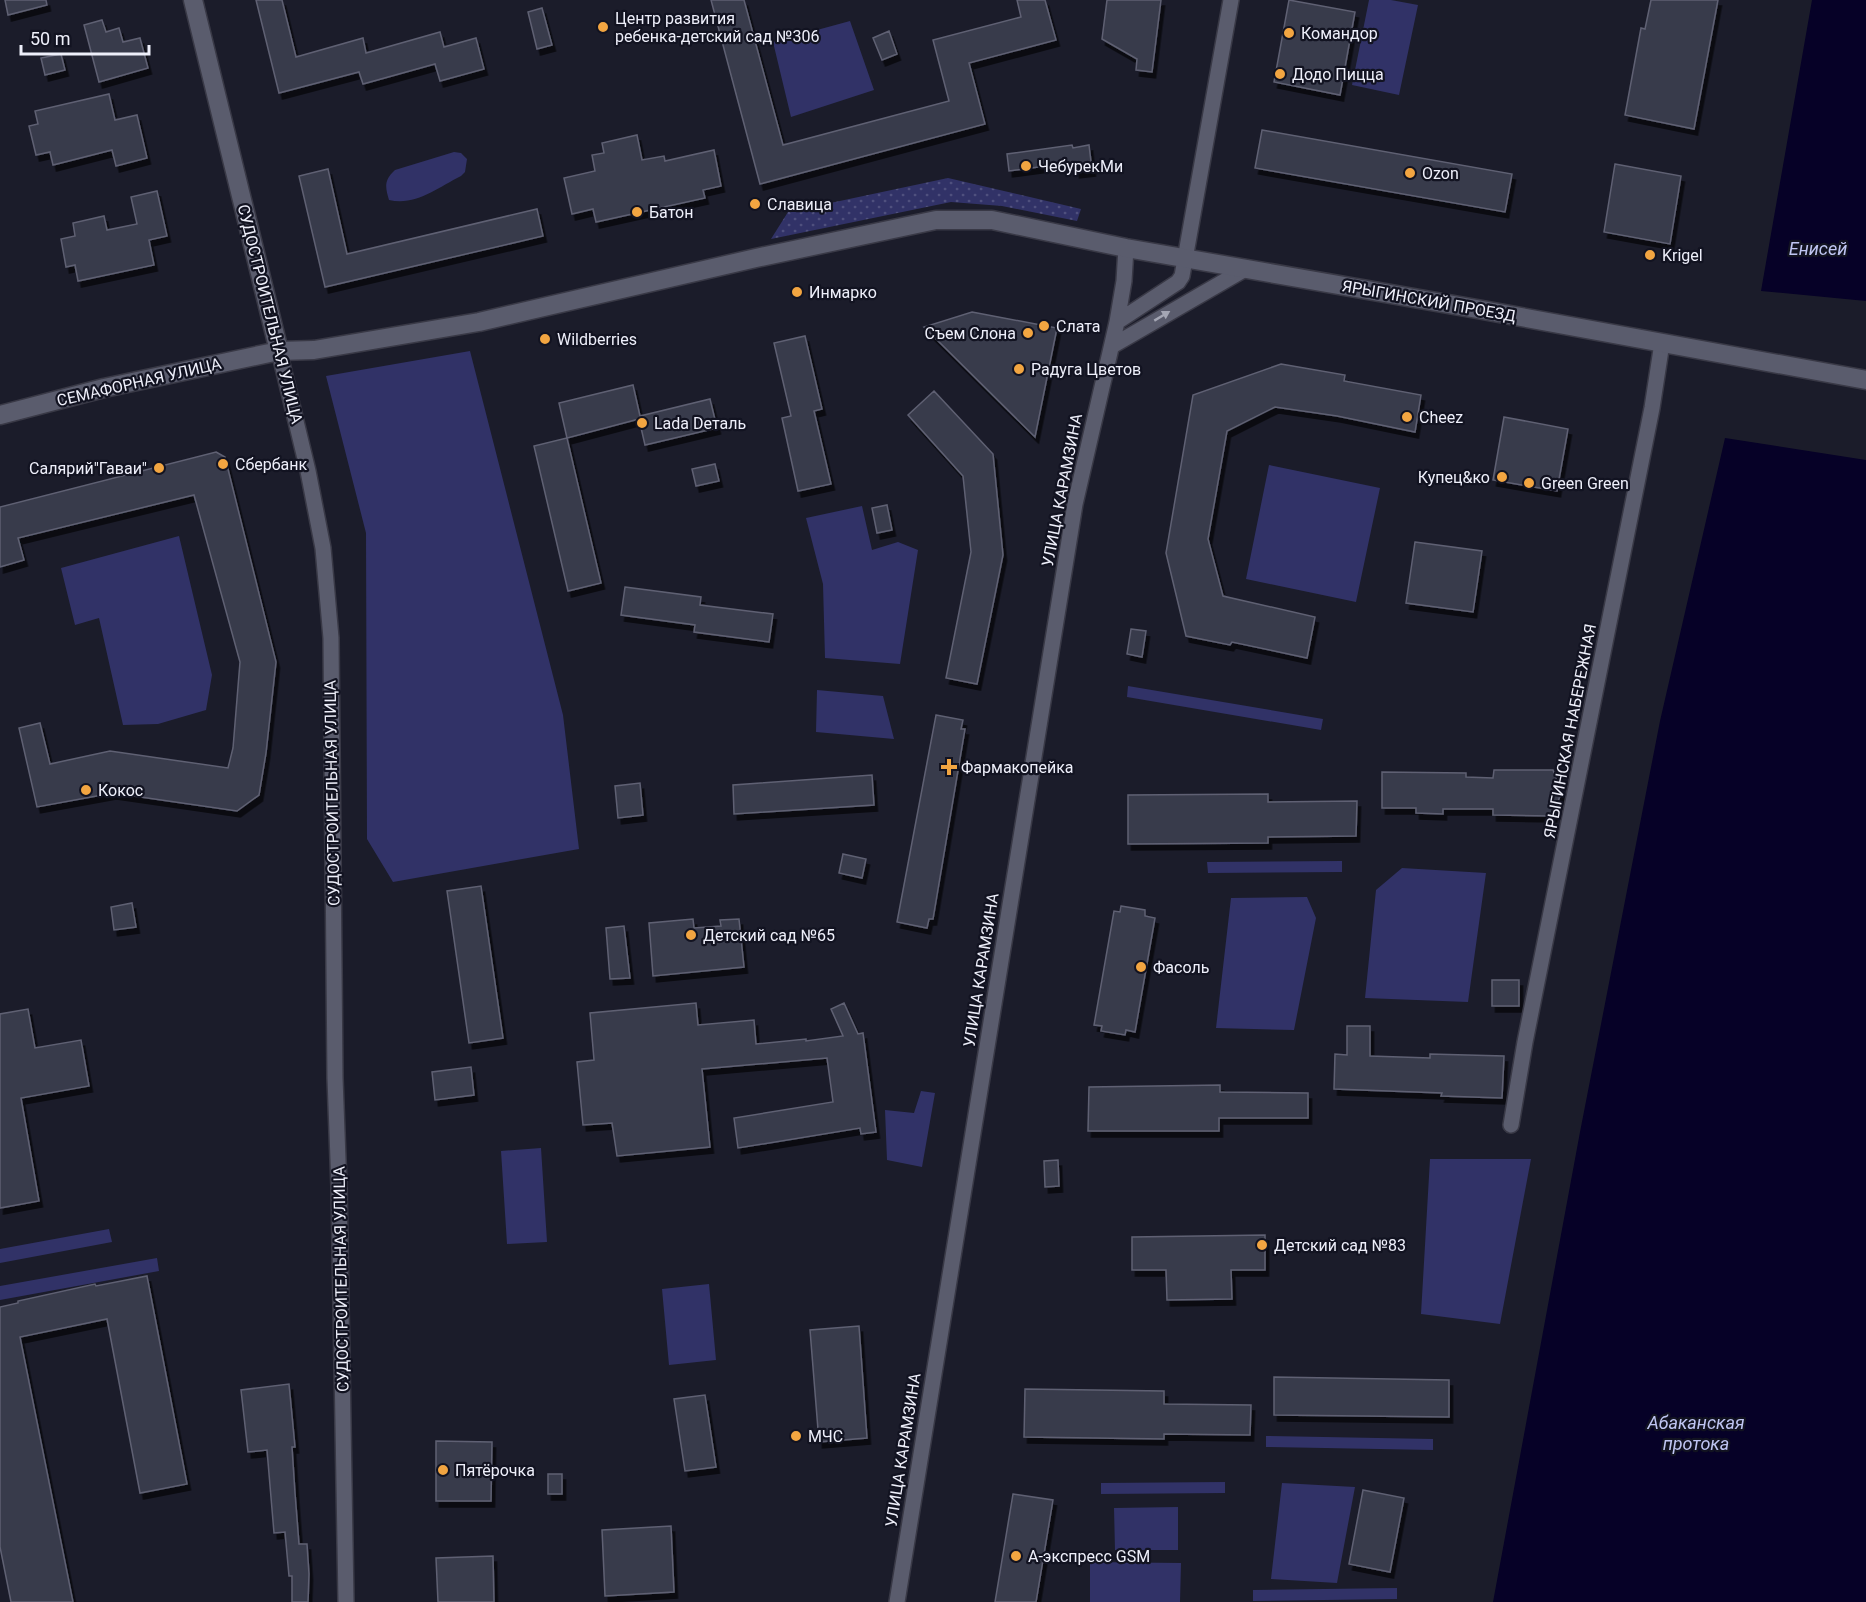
<svg xmlns="http://www.w3.org/2000/svg" width="1866" height="1602" viewBox="0 0 1866 1602" font-family="Roboto,sans-serif">
	<style>
		.grass { fill: url(#grass-dots) }
		.park { fill: #313267 }
		.water { fill: #060127 }
		.building { fill: #393b4b; stroke: #5f6173; stroke-width: 1.5; filter: url(#shadow) }
		.lines { fill: none; stroke-linecap: round; stroke-linejoin: round }
		.street-casing { stroke: #393946; stroke-width: 18 }
		.secondary-casing { stroke: #393946; stroke-width: 21 }
		.street { stroke: #5a5c6d; stroke-width: 15 }
		.secondary { stroke: #5a5c6d; stroke-width: 18 }
		.oneway { fill: #a4a6b4 }
		.poi-dot { fill: #f2a541; stroke: #121321; stroke-width: 2 }
		.labels { text-anchor: middle; dominant-baseline: central; stroke-width: 4.5; stroke-linejoin: round; paint-order: stroke }
		.poi-label { font-size: 16px; fill: #eeeffa; stroke: #121321; text-anchor: start }
		.street-label { font-size: 16px; fill: #eeeffa; stroke: #121321 }
		.water-label { font-size: 18px; font-style: italic; fill: #bfc5f2; stroke: #121321 }
	</style>
	<defs>
		<pattern id="grass-dots" width="8" height="8" patternUnits="userSpaceOnUse" patternTransform="scale(1.5)"><rect width="8" height="8" fill="#313267"/><path d="M2 2h.1M6 6h.1" fill="none" stroke="#4f507e" stroke-width="1.8" stroke-linecap="round"/></pattern>
		<filter id="shadow"><feDropShadow dx="3.5" dy="6" stdDeviation="0" flood-color="#0009"/></filter>
	</defs>
	<rect width="100%" height="100%" fill="#1b1c2a"/>
	<!-- grass -->
	<path class="grass" d="M948 178 1081 209 1077 221 1002 206 951 202 771 239 788 212Z"/>
	<!-- park -->
	<path class="park" d="M1369 0H1391L1418 5 1399 95 1352 85Z
		M850 21 874 90 791 117 773 42Z
		M454 152 461 153 467 159 465 172 461 176C437 188 416 206 389 200 385 187 384 180 395 170Z
		M470 351 563 715 579 849 393 882 367 839 366 533 326 376Z
		M1269 465 1380 488 1356 602 1246 579Z
		M862 506 872 550 898 542 918 550 900 664 825 658 823 584 806 518Z
		M179 536 212 675 206 710 158 724 123 725 99 618 75 625 61 568Z
		M1128 686 1323 719 1321 730 1127 697Z
		M817 690 883 696 894 739 816 732Z
		M1342 861V872L1208 873 1207 862Z
		M1402 868 1486 873 1468 1002 1365 998 1376 890Z
		M1307 897 1316 918 1294 1030 1216 1028 1231 898Z
		M921 1091 935 1093 922 1167 887 1160 885 1110 914 1113Z
		M541 1148 547 1242 507 1244 501 1151Z
		M1430 1159H1531L1500 1324 1421 1314Z
		M109 1229 112 1242 0 1263V1249Z
		M157 1258 159 1271 0 1300V1286Z
		M709 1284 716 1360 669 1365 662 1289Z
		M1266 1436 1433 1439V1450L1266 1447Z
		M1225 1482V1493L1101 1494V1483Z
		M1282 1483 1355 1487 1337 1583 1271 1579Z
		M1178 1507V1550H1115L1114 1508Z
		M1090 1562 1181 1563 1180 1602H1090Z
		M1397 1588V1599L1253 1601V1590Z"/>
	<!-- water -->
	<path class="water" d="M1812 0H1866V301L1761 291Z
		M1725 438 1866 460V1602H1493L1580 1132 1660 721Z"/>
	<!-- building -->
	<path class="building" d="M5 0H46L47 5 8 15Z
		M256 0H282L296 57 363 38 366 53 440 32 444 47 476 38 484 69 440 81 435 64 363 84 359 72 279 93Z
		M711 0H744L783 145 949 101 933 40 1021 17 1017 0H1045L1056 40 969 63 985 124 760 184Z
		M1107 0H1161L1152 72 1136 70 1137 59 1102 39Z
		M1289 0 1355 12 1340 95 1274 82Z
		M1651 0H1718L1694 129 1625 115 1641 28 1645 29Z
		M542 8 552 45 537 49 528 12Z
		M102 20 106 32 119 28 123 42 140 38 148 68 99 82 84 25Z
		M889 31 897 54 882 60 873 38Z
		M61 54 65 70 45 75 41 58Z
		M109 94 115 120 137 115 147 158 116 166 112 150 53 165 50 152 36 155 29 126 38 124 35 111Z
		M1262 130 1512 174 1505 212 1255 168Z
		M637 135 642 160 664 156 665 161 714 150 721 186 703 190 705 198 596 222 593 209 572 214 564 178 595 171 592 155 604 153 602 143Z
		M1072 145 1073 148 1089 145 1092 170 1076 172 1075 162 1009 171 1007 154Z
		M1615 164 1681 176 1670 244 1604 232Z
		M328 169 347 254 537 209 543 236 325 287 299 176Z
		M157 191 167 236 149 240 154 265 78 281 75 265 66 267 61 239 75 236 73 223 104 216 107 230 137 224 131 197Z
		M972 312 1057 328 1035 437 924 327Z
		M805 336 822 409 814 411 831 484 798 491 782 418 791 416 774 343Z
		M1281 364 1345 375 1344 381 1421 395 1415 432 1337 416 1275 407 1227 431 1208 539 1223 596 1315 617 1307 658 1232 642 1230 645 1186 636 1166 553 1193 395Z
		M633 385 640 416 710 399 717 428 645 445 639 419 567 438 601 583 568 591 534 446 567 438 559 403Z
		M934 391 993 454 1003 555 977 684 946 678 971 552 963 476 908 415Z
		M1504 417 1568 429 1557 491 1493 480Z
		M216 452 225 457 276 662 266 753 259 795 237 811 113 793 37 807 19 728 40 723 50 764 110 751 228 768 233 748 240 662 194 495 18 538 24 560 0 567V507Z
		M715 464 719 481 696 486 692 469Z
		M887 505 892 530 877 533 872 508Z
		M1415 542 1482 551 1473 612 1406 603Z
		M625 587 701 597 700 605 773 614 769 642 694 632 695 625 621 615Z
		M1131 629 1146 631 1142 657 1127 654Z
		M936 715 963 720 961 729H965L933 919H929L927 928 897 922Z
		M1494 770H1553L1561 793 1553 816 1493 815V809H1443V814L1416 813V808H1382V772L1466 773V777L1493 778Z
		M872 775 874 805 734 814 733 785Z
		M640 783 643 815 618 818 615 786Z
		M1268 794V802L1357 801 1356 836 1268 837V843L1128 844V795Z
		M843 854 866 859 862 878 839 873Z
		M481 886 503 1038 469 1043 447 891Z
		M132 903 136 927 114 930 111 907Z
		M1121 906 1145 910V916L1155 918 1135 1032 1126 1030 1125 1035 1101 1031 1102 1026 1094 1025 1114 911 1120 912Z
		M693 919 694 928 721 926 720 920 739 919 744 967 653 976 649 923Z
		M624 926 630 978 610 979 606 928Z
		M1492 980H1519V1006H1492Z
		M696 1003 698 1025 754 1020 756 1044 806 1039V1041L843 1036 831 1009 844 1003 858 1034 863 1033 876 1132 861 1134 860 1128 738 1148 734 1118 833 1102 827 1058 702 1069 710 1147 617 1156 612 1123 583 1125 577 1062 594 1060 590 1013Z
		M28 1009 35 1048 81 1040 89 1086 21 1098 39 1201 0 1208V1014Z
		M1347 1026H1370V1056L1430 1058V1054L1504 1056 1502 1098 1441 1096 1442 1093 1334 1089 1335 1054 1347 1055Z
		M471 1067 474 1095 435 1100 432 1072Z
		M1220 1085V1092L1308 1093V1118H1219V1131H1088L1089 1087Z
		M1058 1160 1059 1186 1045 1187 1044 1161Z
		M1265 1235V1270H1231L1232 1299 1167 1300 1166 1270H1132V1237Z
		M147 1276 187 1484 140 1493 107 1319 20 1337 73 1602H11L0 1547V1307L18 1303V1301L95 1284 96 1286Z
		M859 1326 867 1438 819 1442 810 1330Z
		M1274 1377 1449 1380V1417L1274 1415Z
		M289 1384 295 1447H292L295 1493 299 1544H307L309 1574 308 1602H292V1576H289L285 1532 274 1533 267 1450 248 1452 241 1390Z
		M1025 1389 1164 1391V1404L1251 1405 1250 1435 1164 1434V1439L1024 1437Z
		M705 1395 716 1467 685 1471 674 1399Z
		M436 1441 492 1442 491 1501H436Z
		M548 1474H562V1494H548Z
		M1363 1490 1404 1498 1390 1572 1349 1564Z
		M1013 1494 1053 1500 1036 1602H995Z
		M671 1526 674 1592 605 1596 602 1530Z
		M493 1556 494 1602H438L436 1558Z"/>
	<g class="lines">
		<defs>
			<path id="street" d="M1117 322 1178 282 1182 276 1231 0
				M1112 346 1247 268
				M279 351 308 471 323 548 331 638 335 1078 339 1187 346 1602
				M1511 1125 1525 1042 1652 408 1662 343
				M897 1602 1075 504 1117 322 1124 281 1126 248"/>
			<path id="secondary" d="M193 0 279 351
				M0 415 104 388 279 351 314 350 479 322 756 258 936 220H992L1126 248 1477 309 1866 380"/>
		</defs>
		<!-- street casing -->
		<use href="#street" class="street-casing"/>
		<!-- secondary casing -->
		<use href="#secondary" class="secondary-casing"/>
		<!-- street -->
		<use href="#street" class="street"/>
		<!-- secondary -->
		<use href="#secondary" class="secondary"/>
	</g>
	<!-- one-way arrows -->
	<defs><path id="oneway-solid" d="M-6-.8H1V-3.2L6.5 0L1 3.2V.8H-6Z" transform="scale(1.5)"/></defs>
	<use class="oneway" href="#oneway-solid" transform="translate(1162 316) rotate(-31)"/>
	<!-- markers -->
	<g class="poi-dot">
		<circle cx="603" cy="27" r="6"/>
		<circle cx="1289" cy="33" r="6"/>
		<circle cx="1280" cy="74" r="6"/>
		<circle cx="1026" cy="166" r="6"/>
		<circle cx="1410" cy="173" r="6"/>
		<circle cx="755" cy="204" r="6"/>
		<circle cx="637" cy="212" r="6"/>
		<circle cx="1650" cy="255" r="6"/>
		<circle cx="797" cy="292" r="6"/>
		<circle cx="1044" cy="326" r="6"/>
		<circle cx="1028" cy="333" r="6"/>
		<circle cx="545" cy="339" r="6"/>
		<circle cx="1019" cy="369" r="6"/>
		<circle cx="1407" cy="417" r="6"/>
		<circle cx="642" cy="423" r="6"/>
		<circle cx="223" cy="464" r="6"/>
		<circle cx="159" cy="468" r="6"/>
		<circle cx="1502" cy="477" r="6"/>
		<circle cx="1529" cy="483" r="6"/>
		<path d="M946 758h6v6h6v6h-6v6h-6v-6h-6v-6h6z"/>
		<circle cx="86" cy="790" r="6"/>
		<circle cx="691" cy="935" r="6"/>
		<circle cx="1141" cy="967" r="6"/>
		<circle cx="1262" cy="1245" r="6"/>
		<circle cx="796" cy="1436" r="6"/>
		<circle cx="443" cy="1470" r="6"/>
		<circle cx="1016" cy="1556" r="6"/>
	</g>
	<g class="labels">
		<!-- poi labels -->
		<g class="poi-label">
			<text x="615" y="18">Центр развития<tspan x="615" dy="18">ребенка-детский сад №306</tspan></text>
			<text x="1301" y="33">Командор</text>
			<text x="1292" y="74">Додо Пицца</text>
			<text x="1038" y="166">ЧебурекМи</text>
			<text x="1422" y="173">Ozon</text>
			<text x="767" y="204">Славица</text>
			<text x="649" y="212">Батон</text>
			<text x="1662" y="255">Krigel</text>
			<text x="809" y="292">Инмарко</text>
			<text x="1056" y="326">Слата</text>
			<text x="1016" y="333" text-anchor="end">Съем Слона</text>
			<text x="557" y="339">Wildberries</text>
			<text x="1031" y="369">Радуга Цветов</text>
			<text x="1419" y="417">Cheez</text>
			<text x="654" y="423">Lada Dеталь</text>
			<text x="235" y="464">Сбербанк</text>
			<text x="147" y="468" text-anchor="end">Салярий"Гаваи"</text>
			<text x="1490" y="477" text-anchor="end">Купец&amp;ко</text>
			<text x="1541" y="483">Green Green</text>
			<text x="961" y="767">Фармакопейка</text>
			<text x="98" y="790">Кокос</text>
			<text x="703" y="935">Детский сад №65</text>
			<text x="1153" y="967">Фасоль</text>
			<text x="1274" y="1245">Детский сад №83</text>
			<text x="808" y="1436">МЧС</text>
			<text x="455" y="1470">Пятёрочка</text>
			<text x="1028" y="1556">А-экспресс GSM</text>
		</g>
		<!-- street labels -->
		<g class="street-label">
			<text transform="translate(1429 301) rotate(10)">ЯРЫГИНСКИЙ ПРОЕЗД</text>
			<text transform="translate(270 314) rotate(76)">СУДОСТРОИТЕЛЬНАЯ УЛИЦА</text>
			<text transform="translate(139 382) rotate(-13)">СЕМАФОРНАЯ УЛИЦА</text>
			<text transform="translate(1062 490) rotate(-79)">УЛИЦА КАРАМЗИНА</text>
			<text transform="translate(1570 731) rotate(-79)">ЯРЫГИНСКАЯ НАБЕРЕЖНАЯ</text>
			<text transform="translate(332 793) rotate(-91)">СУДОСТРОИТЕЛЬНАЯ УЛИЦА</text>
			<text transform="translate(981 970) rotate(-81)">УЛИЦА КАРАМЗИНА</text>
			<text transform="translate(341 1279) rotate(-91)">СУДОСТРОИТЕЛЬНАЯ УЛИЦА</text>
			<text transform="translate(903 1450) rotate(-81)">УЛИЦА КАРАМЗИНА</text>
		</g>
		<!-- water labels -->
		<g class="water-label">
			<text x="1818" y="248">Енисей</text>
			<text x="1696" y="1422">Абаканская<tspan x="1696" dy="21">протока</tspan></text>
		</g>
	</g>
	<!-- scale -->
	<path d="M21 45v9h128v-9" fill="none" stroke="#eeeffa" stroke-width="3"/>
	<text x="30" y="45" font-size="18" fill="#eeeffa" stroke="#121321" stroke-width="4.5" paint-order="stroke">50 m</text>
</svg>
